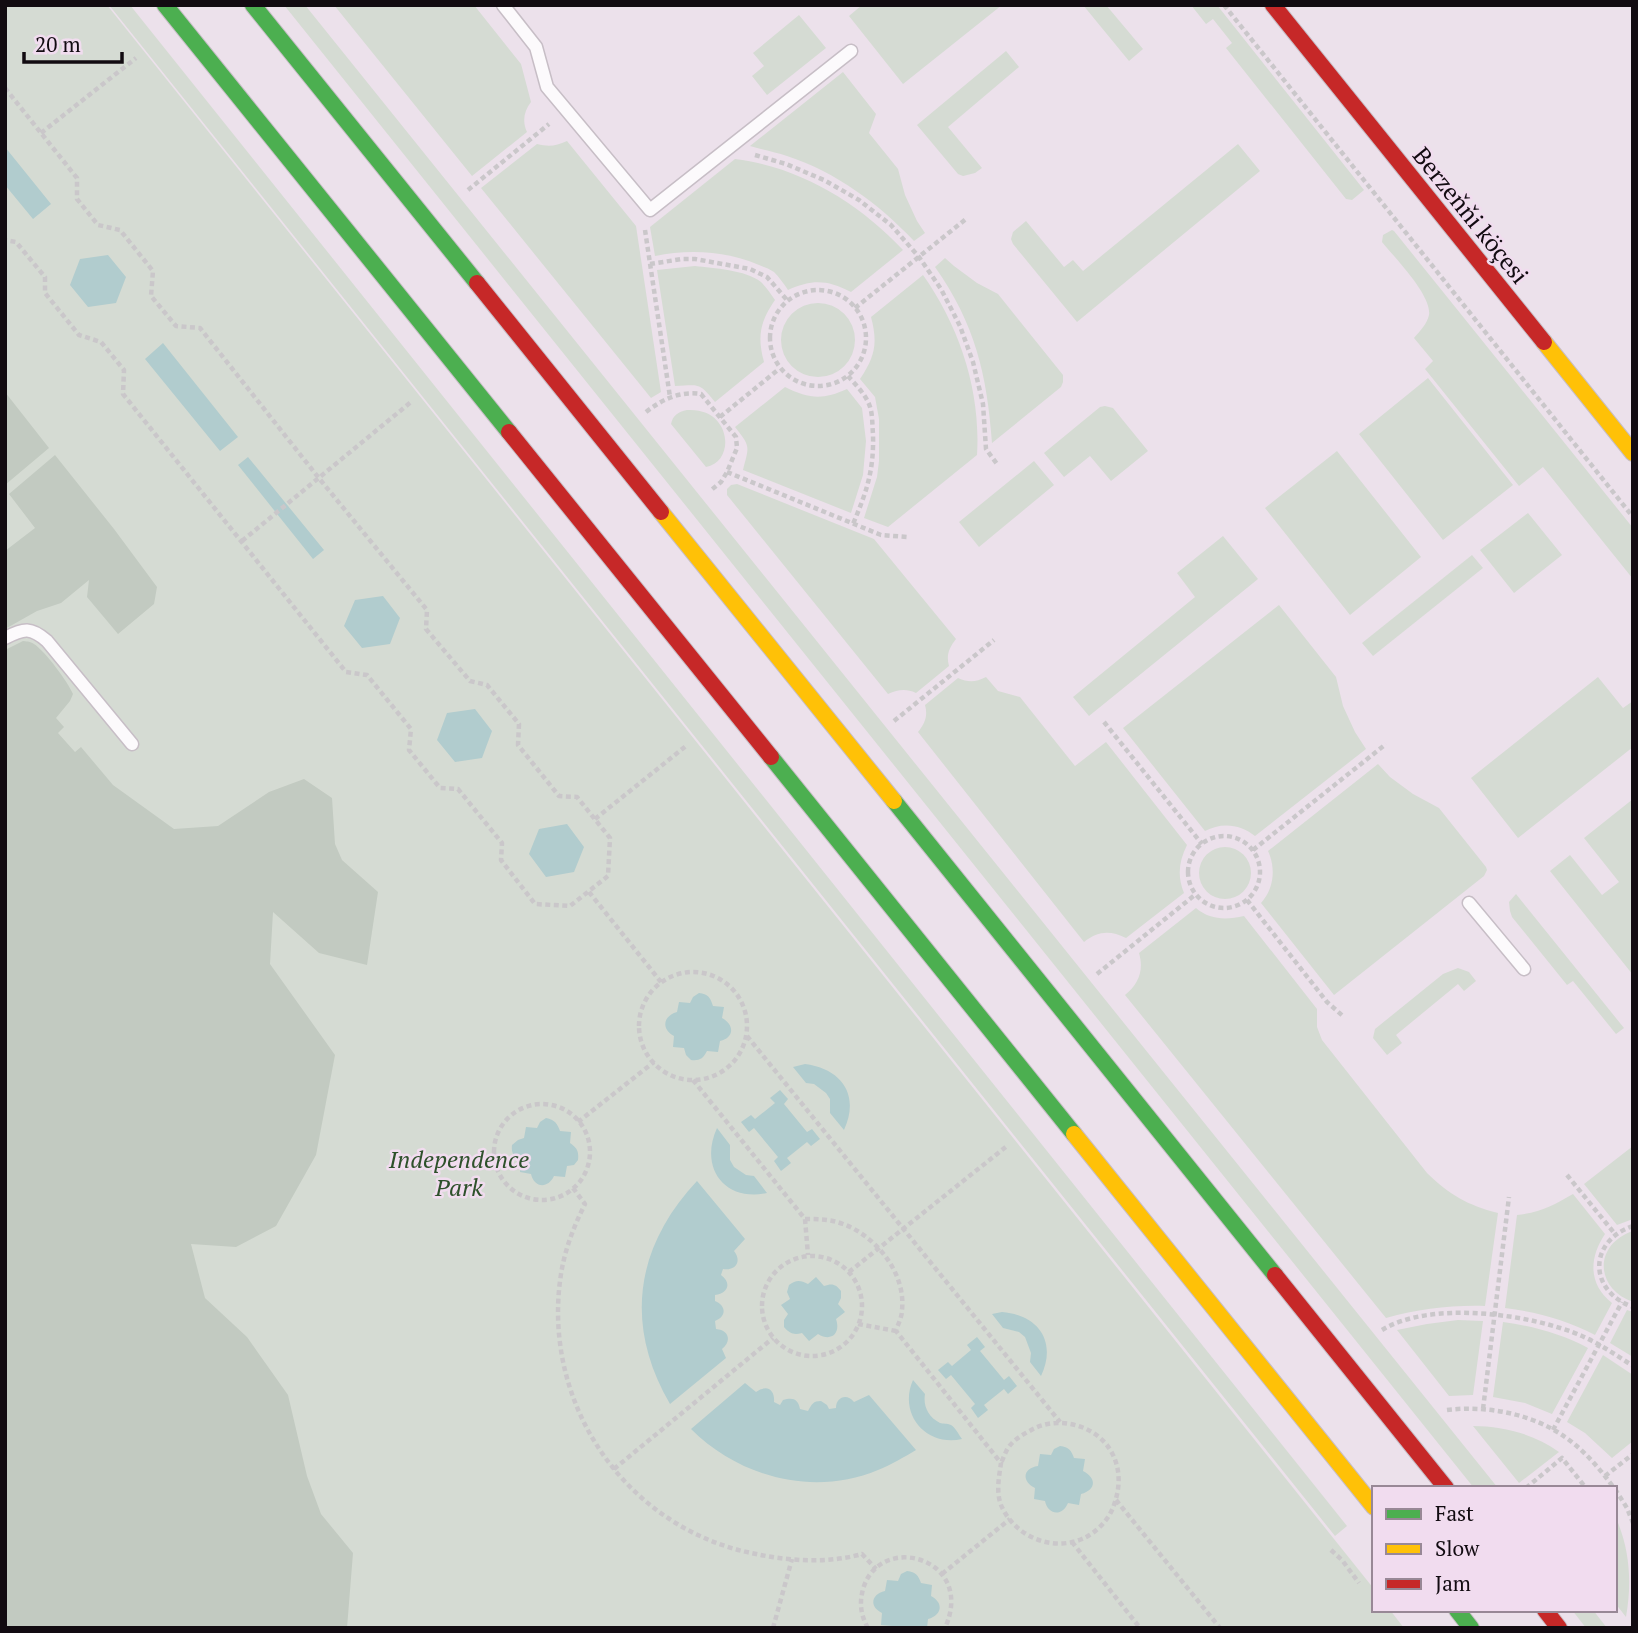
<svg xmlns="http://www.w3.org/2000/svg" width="1638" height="1633" viewBox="0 0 1638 1633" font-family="'PT Serif',serif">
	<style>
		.green { fill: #d5dbd3 }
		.forest { fill: #c2cac1 }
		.water { fill: #b1ccce }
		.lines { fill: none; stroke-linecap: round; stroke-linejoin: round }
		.lane-casing { stroke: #c7bec6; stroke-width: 15 }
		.fast-casing { stroke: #c7bec6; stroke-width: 18 }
		.slow-casing { stroke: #c7bec6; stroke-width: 18 }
		.jam-casing { stroke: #c7bec6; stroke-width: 18 }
		.path { stroke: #cac7ca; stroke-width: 4.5; stroke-dasharray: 5 3.5; stroke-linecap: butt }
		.lane { stroke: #fcfafc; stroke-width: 12 }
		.fast { stroke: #4caf50; stroke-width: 16 }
		.slow { stroke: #ffc107; stroke-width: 16 }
		.jam { stroke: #c62828; stroke-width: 16 }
		.labels { text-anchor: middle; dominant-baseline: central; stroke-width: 5; stroke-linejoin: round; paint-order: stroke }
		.street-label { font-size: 24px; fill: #120b11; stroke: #f1dcef }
		.park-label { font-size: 24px; font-style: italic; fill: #2e512b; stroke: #f1dcef }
	</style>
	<rect width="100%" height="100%" fill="#ece1eb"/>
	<!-- green -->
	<path class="green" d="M5 5H107L1374 1589V1610H1390L1404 1628H5Z
		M109 5H130L1347 1526 1335 1536Z
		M284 5H305L1498 1488H1474Z
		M334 5H474L521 64 531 102C524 111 522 121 527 132L472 176Z
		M862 5H1002L903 84 849 16Z
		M1083 5H1106L1143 49 1129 61Z
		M1191 5H1217L1364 190 1352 200 1346 199 1226 48 1232 43 1213 19 1206 24Z
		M799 15 826 48 767 95 752 76 764 66 753 53Z
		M1006 51 1019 67 948 127 982 168 975 173 963 176 958 174 917 125Z
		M843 72 876 114 869 133 898 169 905 195 917 221 925 233 914 241C879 204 836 172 787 156 775 152 763 150 750 146Z
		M567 141 636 226 661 392 651 398 481 188 537 144C549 147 556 146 567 141Z
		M1238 144 1260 171 1077 322 1013 244 1011 239 1013 232 1026 221 1064 267 1073 260 1083 271Z
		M735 159C800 167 859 203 903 250L851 292C827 280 813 279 788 290 784 284 779 277 774 272 770 269 764 267 759 265 727 251 689 249 655 256L650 227Z
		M1392 230 1394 231 1633 528V579L1543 467 1519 486 1425 369 1433 361 1414 338C1420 331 1427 324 1429 315 1432 295 1394 257 1382 242L1383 235Z
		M945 258 954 266 977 283 998 294 1063 375V382L1061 387 992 443C987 374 975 324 935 267Z
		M695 266C713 268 746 270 761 282 766 287 771 294 775 300 760 322 757 336 764 362L715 402C699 382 699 385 675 386L657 270Z
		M923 275C960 327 981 392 977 455L888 527 864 518 877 477 879 461V419L875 397 860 379C875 357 878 343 871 317Z
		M781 340a37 37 0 1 1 74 0a37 37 0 1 1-74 0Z
		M1428 378 1513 485 1443 540 1359 434Z
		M785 387C809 399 823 400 847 389L862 408 866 441 863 475 851 513 743 470C749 446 751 447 735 427Z
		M1105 406 1113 408 1148 451 1111 481 1090 456 1064 477 1044 453 1100 407Z
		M687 410C732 407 736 462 706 467L671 424C673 415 678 412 687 410Z
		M1337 451 1421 557 1350 615 1265 508Z
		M1034 461 1054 485 979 547 959 522Z
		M737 484 874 539 956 639C949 648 946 655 949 666L916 693C905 688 898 690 888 694L727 495V489L731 485Z
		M1528 513 1562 555 1514 593 1480 550Z
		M1223 536 1258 579 1089 716 1073 697 1195 597 1177 573Z
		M1472 555 1483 568 1373 656 1362 643Z
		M1279 605 1336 677 1343 706 1355 732 1366 749 1255 836C1241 824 1221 822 1205 831L1123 728Z
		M986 677 998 691 1020 697 1075 766 1106 742 1187 845C1179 861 1177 876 1184 893L1126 938C1110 930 1098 931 1084 942L918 732C925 723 928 716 925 705L958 678C969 683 976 682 986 677Z
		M1598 677 1623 708 1633 701V747L1518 838 1471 778Z
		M1378 764 1390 777 1413 794 1439 808 1486 867 1487 870 1484 876 1334 995 1261 903C1274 889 1276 868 1268 851Z
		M1633 799V975L1550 871 1570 855 1602 895 1619 882 1584 838Z
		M1199 873a26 26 0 1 1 52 0a26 26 0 1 1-52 0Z
		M1516 894 1624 1028 1616 1034 1573 981 1567 985 1512 917 1510 911 1509 902Z
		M1196 908C1210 920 1226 920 1244 916L1317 1009V1027L1322 1040 1427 1173C1450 1195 1467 1205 1498 1213L1485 1306C1451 1305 1419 1309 1386 1318L1125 995C1139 984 1144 970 1139 953Z
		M1458 968 1469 972 1476 981 1464 991 1458 984 1396 1035 1402 1043 1387 1055 1373 1038 1375 1029 1443 974Z
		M1633 1146V1219L1617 1225 1584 1184Z
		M1573 1194 1605 1234C1589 1258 1588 1284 1612 1303L1595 1335C1567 1320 1536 1312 1505 1308L1517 1215C1542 1212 1552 1206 1573 1194Z
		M1633 1231V1302C1594 1288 1594 1244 1633 1231Z
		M1627 1310 1633 1312V1357L1610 1343Z
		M1458 1320 1483 1321 1473 1395 1449 1396 1397 1330 1427 1324Z
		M1503 1322C1532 1326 1562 1334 1588 1348L1552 1414 1525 1403 1493 1397Z
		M1603 1355 1633 1375V1441L1612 1458 1585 1433 1567 1422Z
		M1473 1426C1503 1426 1534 1434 1559 1452L1519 1483Z
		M1616 1518C1630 1550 1632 1583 1626 1617L1615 1603Z
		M1572 1610H1593L1607 1628H1586Z"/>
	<!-- forest -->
	<path class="forest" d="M5 392 49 448 5 485Z
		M55 455 114 529 157 587 154 604 118 634 87 597 89 580 61 603 37 611 5 629V551L35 528 9 494Z
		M23 641C29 642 29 641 34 644 45 651 68 682 73 694L70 701 56 718 64 727 58 733 75 752 81 747 113 785 174 829 218 826 269 792 304 779 332 798 335 844 342 860 378 892 367 965 319 953 273 912 270 964 335 1055 316 1155 276 1226 236 1247 191 1244 205 1298 247 1337 288 1395 307 1476 321 1514 353 1553 347 1628H5V650Z"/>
	<!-- water -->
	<path class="water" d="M5 147 51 204 33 219 5 185Z
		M108 255 126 277 116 303 88 307 70 285 80 259Z
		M163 343 238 437 220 451 145 359Z
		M248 457 324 550 313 559 238 465Z
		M383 596 400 618 390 644 362 648 344 626 355 600Z
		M475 709 492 731 482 758 455 762 437 740 447 713Z
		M567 824 584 847 574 872 546 877 529 854 539 829Z
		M699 993C708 994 710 997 713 1006L724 1007 722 1018C735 1025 734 1038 720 1041L718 1052 707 1051C703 1059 699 1061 691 1060L686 1055 684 1048 673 1047 674 1036C661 1029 663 1016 677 1012L679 1002 690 1003 693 997Z
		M805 1064C842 1069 860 1095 844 1130L830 1113V1099L826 1093 814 1084 806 1083 793 1067Z
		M780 1090 788 1099 784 1104 807 1132 812 1129 820 1139 811 1146 807 1142 787 1158 791 1163 781 1171 774 1161 778 1157 754 1128 749 1132 741 1122 751 1115 755 1119 775 1103 770 1098Z
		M546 1118C555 1120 557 1123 560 1131L571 1132 570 1143C577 1148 579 1151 578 1160L574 1165 567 1166 565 1177 554 1176C548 1189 534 1188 531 1174L520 1172 521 1161C514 1157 511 1154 512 1145L518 1140 524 1138 526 1127 537 1128 540 1122Z
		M717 1128 730 1145V1160L734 1167 746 1175 754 1176 767 1193C724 1202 699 1167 717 1128Z
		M697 1181 745 1239 734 1251C742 1261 736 1271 723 1269L721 1275C732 1283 728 1293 715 1295V1301C727 1306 726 1317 715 1321L716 1329C729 1330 732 1341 722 1349L726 1358 670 1404C624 1325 635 1247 697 1181Z
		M816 1277 824 1286C832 1283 836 1284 841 1291V1298L838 1304 845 1312 836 1319C841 1334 831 1342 818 1334L809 1341 802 1333C794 1335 790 1334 784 1327V1320L788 1314 781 1305 790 1299 787 1292 789 1285C796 1280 800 1280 808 1284Z
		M1002 1312C1039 1315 1057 1342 1041 1376L1030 1362 1031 1353 1025 1337 1019 1332 1003 1328 992 1314Z
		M977 1337 985 1347 980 1351 1004 1380 1009 1376 1017 1386 1008 1394 1004 1389 984 1405 988 1410 978 1418 971 1408 975 1404 951 1375 946 1379 938 1370 948 1362 952 1366 971 1350 967 1345Z
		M913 1380 925 1394C923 1406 928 1417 940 1423 943 1424 947 1423 951 1425 955 1427 959 1435 962 1439 926 1447 898 1414 913 1380Z
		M745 1383 756 1392C767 1384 775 1390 774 1402L780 1405 783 1400C793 1397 798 1399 800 1409L808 1411C812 1404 813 1401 821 1401L827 1405 829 1409 836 1408C836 1397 847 1393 854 1402L869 1395 916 1450C904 1457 891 1465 878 1470 813 1497 739 1477 691 1429Z
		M1060 1446C1069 1447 1071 1450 1074 1458L1085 1459 1083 1471C1097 1478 1096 1490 1081 1494L1079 1505 1068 1503C1062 1517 1048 1515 1045 1501L1034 1499 1035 1488C1021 1481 1023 1468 1038 1466L1040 1454 1051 1455 1054 1449Z
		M907 1571C916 1572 918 1575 921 1583L932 1585 931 1596C944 1603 942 1615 928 1619L927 1628H893L892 1626 881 1625 882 1613C869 1607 871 1594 885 1591L887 1580 898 1581 901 1574Z"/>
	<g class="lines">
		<defs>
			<path id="lane" d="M503 5 536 47 547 87 650 210 851 51
				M5 638C24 628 31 627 47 641L132 744
				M1469 903 1524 969"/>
			<path id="fast" d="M165 5 509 432
				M253 5 477 283
				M771 757 1074 1134
				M894 801 1275 1275
				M1457 1610 1471 1628"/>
			<path id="slow" d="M1544 342 1633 453
				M661 512 894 801
				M1074 1134 1374 1507"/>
			<path id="jam" d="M1273 5 1544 342
				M477 283 661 512
				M509 432 771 757
				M1275 1275 1446 1488
				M1545 1610 1559 1628"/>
		</defs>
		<!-- lane casing -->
		<use href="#lane" class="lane-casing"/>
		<!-- fast casing -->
		<use href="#fast" class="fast-casing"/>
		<!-- slow casing -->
		<use href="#slow" class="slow-casing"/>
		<!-- jam casing -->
		<use href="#jam" class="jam-casing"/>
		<!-- path -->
		<path class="path" d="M1224 5 1633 517
			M5 88 77 178V199L98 225 120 230 153 271 151 296 176 326 200 328 318 477 427 610 426 629 470 681 487 685 519 724 518 745 559 796 577 797 610 838 608 876 570 906 535 904 501 860 502 843 458 789 440 788 409 750 411 729 367 675 346 672 123 394 124 370 101 342 79 335 45 293V277L16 242 5 240
			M41 133 136 58
			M755 155 786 164 824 180 859 200 891 225 919 257 941 289 960 326 973 362 983 404 986 449 997 464
			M468 190 549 124
			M645 230 670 397
			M650 264 682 259H695L750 269 767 277 787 300
			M770 338a48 48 0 1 1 96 0a48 48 0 1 1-96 0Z
			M855 308 966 219
			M848 376C855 384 864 393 868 402 873 411 872 424 873 434 874 470 867 491 853 524
			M646 412C663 399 679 391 701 394L736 437 737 448 727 472 721 482 710 491
			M720 417 779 369
			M727 472 881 535 908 537
			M242 541 411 402
			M894 721 994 640
			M1104 722 1202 844
			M595 819 686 746
			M1188 872a36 36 0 1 1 72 0a36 36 0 1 1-72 0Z
			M1253 850 1386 744
			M589 892 661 982
			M1247 900 1327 1002 1344 1017
			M639 1026a54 54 0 1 1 108 0a54 54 0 1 1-108 0Z
			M1097 974 1196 894
			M747 1036 1060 1422
			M693 1080 805 1219C818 1219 830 1219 843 1224 876 1236 906 1273 902 1310 902 1317 898 1324 896 1331L1001 1463C999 1477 996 1492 1001 1505 1014 1536 1051 1552 1082 1539 1096 1533 1109 1520 1114 1505 1120 1488 1121 1470 1112 1453 1098 1426 1060 1415 1033 1429 1024 1434 1014 1439 1008 1448 1005 1453 1003 1459 1001 1463
			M494 1152a48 48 0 1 1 96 0a48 48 0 1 1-96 0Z
			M578 1122 654 1062
			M1567 1175 1615 1234
			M573 1188 585 1204C574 1226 565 1249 561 1274 541 1402 624 1526 751 1553 787 1561 827 1564 862 1554L876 1569
			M805 1219 808 1255
			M1633 1226C1588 1241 1588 1291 1633 1307
			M762 1306a50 50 0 1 1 100 0a50 50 0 1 1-100 0Z
			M849 1272 1007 1146
			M858 1324 896 1331
			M1382 1330C1430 1300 1532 1314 1582 1336 1600 1344 1616 1355 1633 1366
			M1483 1409 1509 1197
			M1447 1410C1486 1405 1533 1414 1565 1437 1585 1451 1600 1469 1614 1488
			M1553 1430 1622 1302
			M614 1469 773 1338
			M1605 1476 1633 1454
			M1526 1488 1562 1458 1586 1488
			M1615 1489 1627 1508 1633 1523
			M1116 1500 1220 1628
			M1072 1542 1140 1628
			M1331 1550 1342 1560 1359 1583
			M942 1574 1010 1519
			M773 1628 792 1559
			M868 1628C860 1614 859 1601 864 1586 883 1532 976 1559 945 1628"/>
		<!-- lane -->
		<use href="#lane" class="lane"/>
		<!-- fast -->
		<use href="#fast" class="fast"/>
		<!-- slow -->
		<use href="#slow" class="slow"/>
		<!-- jam -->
		<use href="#jam" class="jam"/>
	</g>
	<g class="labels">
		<!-- street labels -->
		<g class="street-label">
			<text transform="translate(1471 215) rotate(51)">Berzeňňi köçesi</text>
		</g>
		<!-- park labels -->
		<g class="park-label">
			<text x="459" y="1159">Independence<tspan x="459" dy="28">Park</tspan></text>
		</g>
	</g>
	<!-- border -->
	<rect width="1638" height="1633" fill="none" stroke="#120b11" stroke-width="14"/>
	<!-- legend -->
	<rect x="1372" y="1486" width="245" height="126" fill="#f1dcef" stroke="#988896" stroke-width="2"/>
	<rect x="1386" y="1509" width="35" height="10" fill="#4caf50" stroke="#988896" stroke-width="2"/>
	<text x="1435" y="1521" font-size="21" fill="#120b11">Fast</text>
	<rect x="1386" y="1544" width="35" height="10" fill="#ffc107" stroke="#988896" stroke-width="2"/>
	<text x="1435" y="1556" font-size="21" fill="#120b11">Slow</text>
	<rect x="1386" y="1579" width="35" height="10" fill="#c62828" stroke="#988896" stroke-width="2"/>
	<text x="1435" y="1591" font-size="21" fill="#120b11">Jam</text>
	<!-- scale -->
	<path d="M24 52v10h98v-10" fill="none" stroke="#120b11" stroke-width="3.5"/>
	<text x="35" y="52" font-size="21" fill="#120b11" stroke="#f1dcef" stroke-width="5" paint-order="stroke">20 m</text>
</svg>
